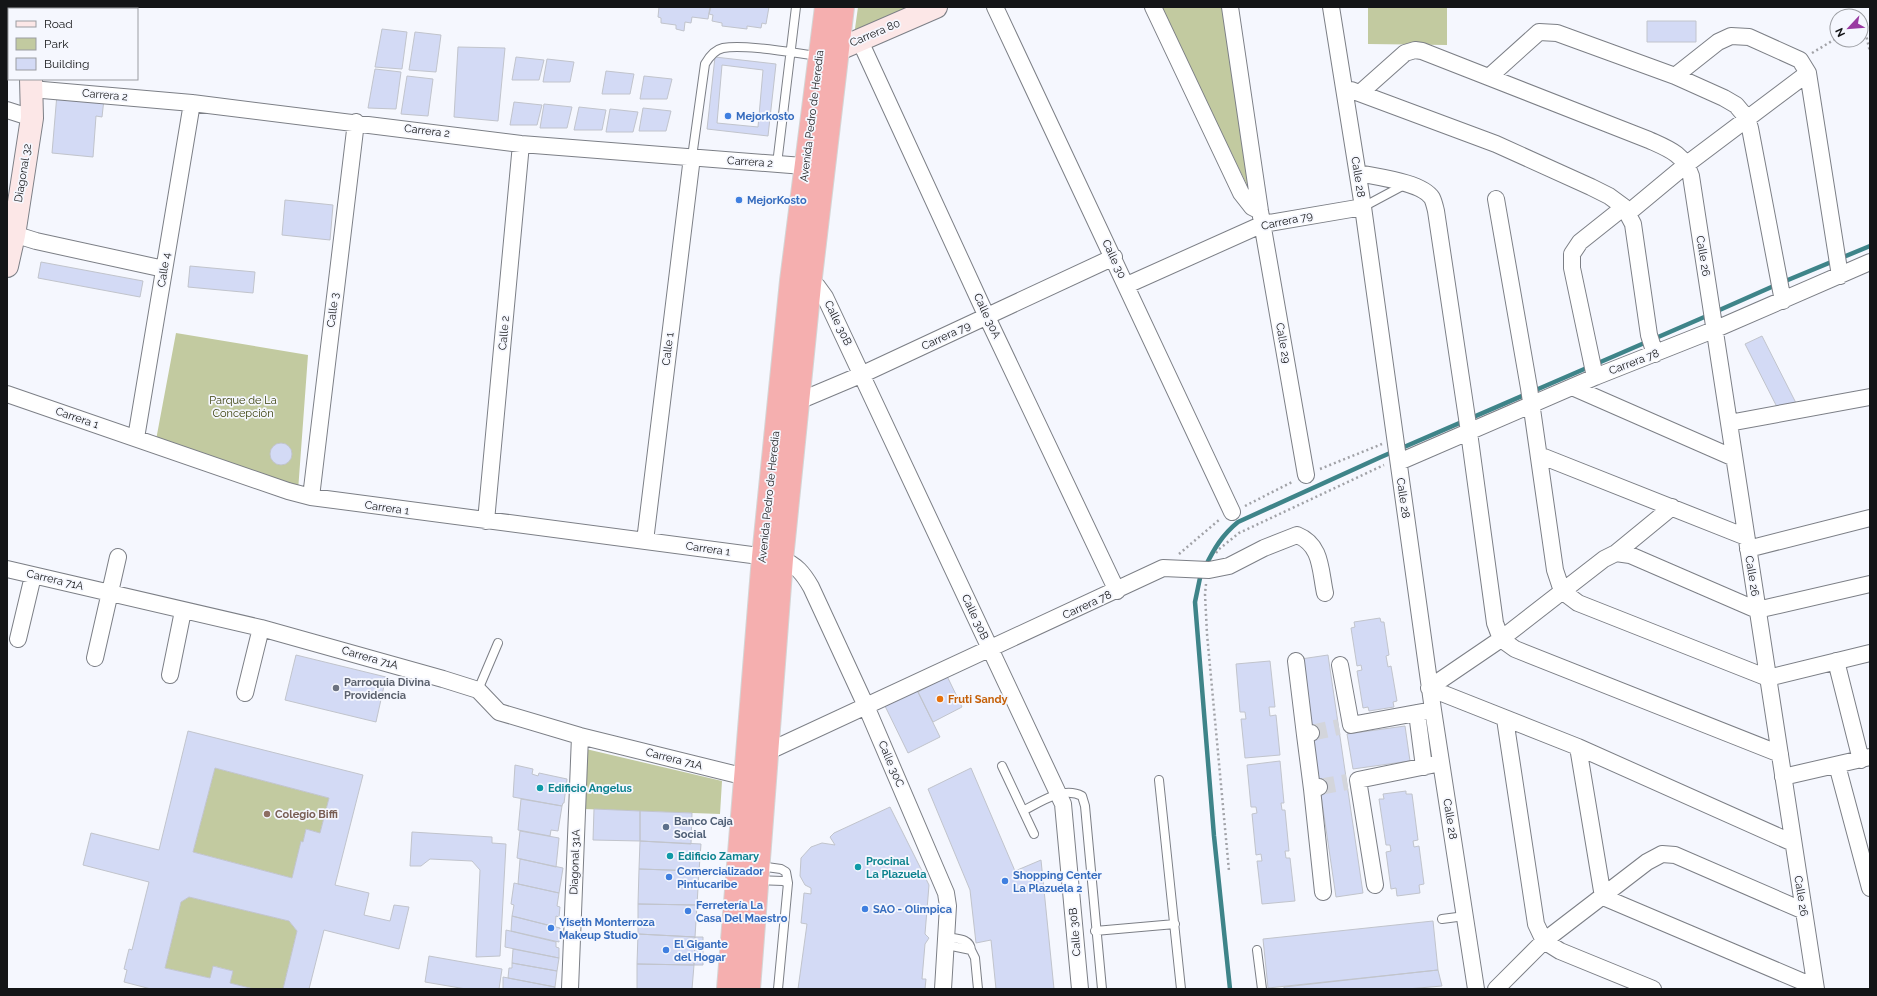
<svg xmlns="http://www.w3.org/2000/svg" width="1877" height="996" viewBox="0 0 1877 996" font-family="Raleway,sans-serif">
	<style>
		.green { fill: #c2caa0 }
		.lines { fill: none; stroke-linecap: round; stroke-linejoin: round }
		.stream { stroke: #3e8489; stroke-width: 4.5 }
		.building { fill: #d3daf5; stroke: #c1c4cc; fill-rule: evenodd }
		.street-tunnel { stroke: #d3d5db; stroke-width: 16; stroke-dasharray: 16 8; stroke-linecap: butt }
		.lane-casing { stroke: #7c7f86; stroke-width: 10 }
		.street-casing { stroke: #7c7f86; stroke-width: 18 }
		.secondary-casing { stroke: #7c7f86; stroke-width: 24 }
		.highway-casing { stroke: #d5d5d5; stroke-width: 24 }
		.path { stroke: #a1a2a7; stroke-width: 2.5; stroke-dasharray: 2 3; stroke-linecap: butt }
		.lane { stroke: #fff; stroke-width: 8 }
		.street { stroke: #fff; stroke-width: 16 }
		.secondary { stroke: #fce7e7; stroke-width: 22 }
		.highway { stroke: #f5afaf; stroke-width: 22 }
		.shop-dot { fill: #3f7fe0; stroke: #f5f7fe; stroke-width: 1.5 }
		.worship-dot { fill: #6b7280; stroke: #f5f7fe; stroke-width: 1.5 }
		.food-dot { fill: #e8710a; stroke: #f5f7fe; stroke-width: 1.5 }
		.culture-dot { fill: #0f9aa8; stroke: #f5f7fe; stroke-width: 1.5 }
		.education-dot { fill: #8d6e63; stroke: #f5f7fe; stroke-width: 1.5 }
		.service-dot { fill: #5c6f8a; stroke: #f5f7fe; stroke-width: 1.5 }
		.labels { text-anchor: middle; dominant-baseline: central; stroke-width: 3.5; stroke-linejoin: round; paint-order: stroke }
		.street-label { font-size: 11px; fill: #141517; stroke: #f5f7fe }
		.shop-label { font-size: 11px; font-weight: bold; fill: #366cbe; stroke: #f5f7fe; text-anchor: start }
		.park-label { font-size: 11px; fill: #393f09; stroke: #f5f7fe }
		.worship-label { font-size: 11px; font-weight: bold; fill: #5b616d; stroke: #f5f7fe; text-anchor: start }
		.food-label { font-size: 11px; font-weight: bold; fill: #c56008; stroke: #f5f7fe; text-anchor: start }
		.culture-label { font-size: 11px; font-weight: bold; fill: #0d838f; stroke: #f5f7fe; text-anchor: start }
		.education-label { font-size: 11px; font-weight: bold; fill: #785e54; stroke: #f5f7fe; text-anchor: start }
		.service-label { font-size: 11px; font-weight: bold; fill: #4e5e75; stroke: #f5f7fe; text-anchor: start }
	</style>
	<rect width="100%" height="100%" fill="#f5f7fe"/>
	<!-- green -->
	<path class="green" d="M858 7H916L854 36Z
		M1160 7H1224L1252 195Z
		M1368 7H1447V45L1368 44Z
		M176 333 308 355 298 491 156 440Z
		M586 749 722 781 720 814 584 809Z
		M215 768 329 798 320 833 306 829 303 842H301L292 878 193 852Z
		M189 897 289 921 297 931 283 989H254L230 983 233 971 214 966 210 978 165 968 181 902Z"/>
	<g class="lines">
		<!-- stream -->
		<path class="stream" d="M1783 282 1870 246
			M1715 312 1776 285
			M1205 567C1214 549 1222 535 1238 522L1381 457 1709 315
			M1201 573 1195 602 1214 836 1230 989"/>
	</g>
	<!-- building -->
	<path class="building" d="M659 7H710L708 19 692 17 691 23 685 22 684 31 676 29V25L661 23V18L658 17Z
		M711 7H769L766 24 762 23 761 28 747 26V29L722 26V23L712 21 713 15 709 14Z
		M1647 21H1696V42H1647Z
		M382 29 407 32 402 69 375 67Z
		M415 32 441 35 436 72 409 70Z
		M458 47 505 48 498 121 454 117Z
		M516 57 544 60 539 80H512Z
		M715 57 776 64 768 136 707 129Z
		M547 59 574 62 570 82H543Z
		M722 65 763 70 758 127 717 123Z
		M375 69 401 72 396 109 368 108Z
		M606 71 634 74 630 94H602Z
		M407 76 433 79 428 116 401 114Z
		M644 76 672 79 667 99H640Z
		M57 94 104 99 102 117 96 116 93 157 52 153Z
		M514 102 542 105 537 125H510Z
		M544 104 572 107 567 128H540Z
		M579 107 606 110 602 130H574Z
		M643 108 671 111 666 131H639Z
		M610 109 638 112 633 132H606Z
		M285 200 333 205 330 240 282 235Z
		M41 262 143 281 140 297 38 278Z
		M190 266 255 272 253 293 188 287Z
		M1762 336 1796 403 1779 411 1745 344Z
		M270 454a11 11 0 1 1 22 0a11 11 0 1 1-22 0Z
		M1380 618 1381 622H1384L1389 655 1386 656 1388 667 1391 666 1397 701 1393 702 1394 707 1369 711 1368 707 1363 708 1357 671 1362 670 1361 665 1357 666 1351 628 1355 627 1354 622Z
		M296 655 386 677 376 722 285 700Z
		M1328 655 1363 893 1336 897 1301 659Z
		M1270 661 1275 707H1269L1270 716 1276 715 1280 755 1245 758 1241 719H1246L1245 712H1240L1236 664Z
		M947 676 962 707 933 722 918 692Z
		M917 690 940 737 908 753 885 706Z
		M1405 726 1410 761 1353 769 1347 734Z
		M188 731 363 775 335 885 369 893 364 915 390 921 394 905 409 907 399 949 324 930 309 989H283L297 931 289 921 189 897 181 902 165 968 210 978 213 966 233 971 230 983 254 989H151L124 982 127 970 124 969 129 949 132 950 149 882 83 865 91 833 159 850ZM215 768 329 798 320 833 306 829 303 842 301 841 292 878 193 852Z
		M1280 761 1284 803H1281L1282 810H1285L1289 851H1285L1286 858H1290L1295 901 1262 904 1257 861H1262L1261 854 1256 855 1252 814 1257 813 1256 807H1251L1247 765Z
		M515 765 533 769 532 774 538 776 539 773 567 779 564 803H563L562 806 513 797Z
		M971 768 1015 871 1041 860 1054 989H996L991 940 976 943 970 890 928 789Z
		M1406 791V794H1412L1418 840 1413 841 1414 847 1419 846 1424 884 1419 885 1420 893 1397 896 1396 888 1391 889 1386 852 1391 851 1390 845H1386L1379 799H1384L1383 794Z
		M521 799 562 806 558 831 551 830 550 836 518 830Z
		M890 807 929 885 925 934 929 938 925 944 922 979H926L925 989H798L807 924 801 923 804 893 811 894V888L805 885 800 876 801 858 811 847 822 843 835 845 830 837 834 833Z
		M594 809 640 811V841L593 840Z
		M640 811 692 813 691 844 640 841Z
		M520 831 559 838 556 867 517 858Z
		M412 832 492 837V843L506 844 500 956 476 957 480 870 472 861 430 859 421 866H410Z
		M640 841 701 844 699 871 639 869Z
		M520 859 563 868 559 893 518 884Z
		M639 869 699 871 697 905 638 904Z
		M514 883 559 893 557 906 560 907 559 917 556 916 555 927 512 916 514 905 511 904Z
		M638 904 697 905 695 937 638 934Z
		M512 916 560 928 559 942 511 931Z
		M1433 921 1438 970 1268 988 1263 939Z
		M506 930 556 942V947L559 948V958L505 947Z
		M638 934 695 937 694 965 637 964Z
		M695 937H703V965H694Z
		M513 949 559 958 557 971 512 963Z
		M429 956 502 969 499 989H466L425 982Z
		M512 963 557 971 555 987 508 978 509 968H512Z
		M637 964 694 965 692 989H637Z
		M1438 970 1442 986 1407 989H1284V987Z
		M503 977 555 987V989H503Z"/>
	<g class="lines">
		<!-- street-tunnel -->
		<path class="street-tunnel" d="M1311 733 1339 727
			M1319 787 1347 782"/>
		<defs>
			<path id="lane" d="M692 157 705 64C709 57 714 50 723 48 745 44 794 53 819 56
				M777 164 796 7
				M1363 207 1406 184
				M478 690 498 643
				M1002 766 1034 834
				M1159 780 1181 989
				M1023 811C1040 802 1063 786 1082 796L1085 806 1102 989
				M759 866 781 869 786 872 788 883
				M758 880 783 881 788 883 778 989
				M1442 919 1465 916
				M1095 931 1175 924
				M947 937C957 939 970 938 971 950
				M947 945 971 950 975 958 978 989
				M1257 950 1262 989"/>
			<path id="street" d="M995 7 1232 512
				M1153 7 1241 193 1252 207 1260 211
				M1230 7 1260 211 1306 475
				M1331 7 1363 207 1433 710 1476 989
				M860 41 987 317 1117 591
				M1675 76 1718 42 1731 36 1749 37 1800 60 1808 73 1840 276
				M1489 77 1539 32 1557 33 1675 76 1724 98 1736 105 1747 118 1750 128 1783 301
				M31 89 192 103 521 144 816 167
				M1351 90 1496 144 1591 187 1609 196 1624 207 1633 224 1649 335 1655 354
				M1360 93 1405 53 1415 50 1422 51 1649 140C1669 149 1684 154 1691 176L1816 989
				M7 110 32 118
				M1358 173C1376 177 1422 182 1432 198 1434 202 1435 207 1436 211L1468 425 1495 623 1501 639 1515 649 1780 754
				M1496 199 1529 388 1555 570 1562 591 1578 603 1768 678 1870 653
				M1628 213 1687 164 1808 73
				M7 232 36 241 164 269
				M802 283 817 286 825 297 1063 804 1080 989
				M1127 285 1263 224 1363 207
				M1595 377 1572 268V254L1580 242 1624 207
				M1572 387 1734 458
				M7 394 288 491 311 497 782 559C796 565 803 573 811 587L866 706 946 893 948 906 943 989
				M799 401 863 374 1114 257
				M1729 423 1870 397
				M136 438 192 103
				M1539 455 1746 537
				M1399 462 1595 377 1716 329 1870 262
				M311 497 356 122
				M486 521 521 144
				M645 541 692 157
				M1748 549 1870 518
				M1616 553 1630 555 1757 610 1870 584
				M7 569 261 628 443 679 478 690 499 712 580 736 746 777
				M18 639 33 576
				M95 658 118 557
				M1296 661 1305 735 1311 733
				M1836 661 1861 760
				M1340 665 1351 725 1433 710
				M170 675 183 611
				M1429 688 1578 747 1793 843
				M1429 688 1501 639 1604 559 1616 553 1672 507
				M245 693 261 628
				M1417 713 1424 767
				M1505 719 1536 924 1544 941 1560 951 1653 989
				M1305 735 1312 789
				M1578 747 1603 897
				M767 752 1163 568 1209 570 1229 566 1264 548 1297 535C1322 545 1320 570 1325 593
				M1837 765 1870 888
				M1783 777 1870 757
				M1319 787 1312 789 1323 892
				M1375 885 1358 780 1441 763
				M1603 897 1815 987
				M570 989 580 736
				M1496 989 1544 941 1647 862 1662 854 1675 855 1804 911"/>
			<path id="secondary" d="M23 7V9
				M837 50 936 7
				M7 266 14 235 32 118 31 79"/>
			<path id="highway" d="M728 989 763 557 791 281 826 7
				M749 989 782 559 810 285 843 7"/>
		</defs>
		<!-- lane casing -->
		<use href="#lane" class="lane-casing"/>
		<!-- street casing -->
		<use href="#street" class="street-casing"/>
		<!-- secondary casing -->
		<use href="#secondary" class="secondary-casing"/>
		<!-- highway casing -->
		<use href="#highway" class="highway-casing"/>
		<!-- path -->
		<path class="path" d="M1861 27 1864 26 1870 52
			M1812 53 1837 38
			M1320 469 1382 444
			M1245 506 1294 481
			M1216 553 1218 550 1239 533 1384 465
			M1179 554 1219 520
			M1206 584 1205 594 1207 634 1229 871"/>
		<!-- lane -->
		<use href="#lane" class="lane"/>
		<!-- street -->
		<use href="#street" class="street"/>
		<!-- secondary -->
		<use href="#secondary" class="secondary"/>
		<!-- highway -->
		<use href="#highway" class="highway"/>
	</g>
	<!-- markers -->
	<g class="shop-dot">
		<circle cx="728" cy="116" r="4"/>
		<circle cx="739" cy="200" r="4"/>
		<circle cx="669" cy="877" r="4"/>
		<circle cx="1005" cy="881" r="4"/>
		<circle cx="865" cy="909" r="4"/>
		<circle cx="688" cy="911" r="4"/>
		<circle cx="551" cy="928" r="4"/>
		<circle cx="666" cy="950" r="4"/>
	</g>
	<circle class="worship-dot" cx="336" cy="688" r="4"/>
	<circle class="food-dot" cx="940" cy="699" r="4"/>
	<g class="culture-dot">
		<circle cx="540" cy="788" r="4"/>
		<circle cx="670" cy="856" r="4"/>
		<circle cx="858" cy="867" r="4"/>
	</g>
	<circle class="education-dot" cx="267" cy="814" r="4"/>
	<circle class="service-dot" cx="666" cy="827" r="4"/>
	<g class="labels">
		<!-- street labels -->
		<g class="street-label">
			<text transform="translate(875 33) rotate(-23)">Carrera 80</text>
			<text transform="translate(105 95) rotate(5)">Carrera 2</text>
			<text transform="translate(812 116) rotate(-83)">Avenida Pedro de Heredia</text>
			<text transform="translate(427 131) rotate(7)">Carrera 2</text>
			<text transform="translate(750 162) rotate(4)">Carrera 2</text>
			<text transform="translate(23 173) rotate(-81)">Diagonal 32</text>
			<text transform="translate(1358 177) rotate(81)">Calle 28</text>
			<text transform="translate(1287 221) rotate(-12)">Carrera 79</text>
			<text transform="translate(1703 256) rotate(81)">Calle 26</text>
			<text transform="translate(1114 259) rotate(65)">Calle 30</text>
			<text transform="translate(164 270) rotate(-81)">Calle 4</text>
			<text transform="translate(333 310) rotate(-83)">Calle 3</text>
			<text transform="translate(987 316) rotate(65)">Calle 30A</text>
			<text transform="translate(838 323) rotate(64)">Calle 30B</text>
			<text transform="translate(504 333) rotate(-85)">Calle 2</text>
			<text transform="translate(946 336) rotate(-25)">Carrera 79</text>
			<text transform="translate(1283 343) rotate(80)">Calle 29</text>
			<text transform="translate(668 349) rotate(-83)">Calle 1</text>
			<text transform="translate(1634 362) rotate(-21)">Carrera 78</text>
			<text transform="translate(77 418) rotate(19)">Carrera 1</text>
			<text transform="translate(769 497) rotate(-84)">Avenida Pedro de Heredia</text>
			<text transform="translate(1403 498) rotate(82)">Calle 28</text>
			<text transform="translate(387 508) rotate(8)">Carrera 1</text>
			<text transform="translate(708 549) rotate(8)">Carrera 1</text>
			<text transform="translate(1752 576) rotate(81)">Calle 26</text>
			<text transform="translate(55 580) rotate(13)">Carrera 71A</text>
			<text transform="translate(1087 605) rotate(-25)">Carrera 78</text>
			<text transform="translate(975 617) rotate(65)">Calle 30B</text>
			<text transform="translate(370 658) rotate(16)">Carrera 71A</text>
			<text transform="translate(674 759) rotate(14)">Carrera 71A</text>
			<text transform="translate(891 764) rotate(67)">Calle 30C</text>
			<text transform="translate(1450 819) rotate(81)">Calle 28</text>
			<text transform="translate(575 862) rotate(-88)">Diagonal 31A</text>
			<text transform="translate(1801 896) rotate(81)">Calle 26</text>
			<text transform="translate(1075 932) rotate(-95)">Calle 30B</text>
		</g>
		<!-- shop labels -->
		<g class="shop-label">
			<text x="736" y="116">Mejorkosto</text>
			<text x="747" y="200">MejorKosto</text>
			<text x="677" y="871">Comercializador<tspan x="677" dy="13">Pintucaribe</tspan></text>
			<text x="1013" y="875">Shopping Center<tspan x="1013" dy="13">La Plazuela 2</tspan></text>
			<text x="696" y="905">Ferretería La<tspan x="696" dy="13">Casa Del Maestro</tspan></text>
			<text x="873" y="909">SAO - Olimpica</text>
			<text x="559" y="922">Yiseth Monterroza<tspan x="559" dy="13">Makeup Studio</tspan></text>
			<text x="674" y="944">El Gigante<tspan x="674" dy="13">del Hogar</tspan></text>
		</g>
		<!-- park labels -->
		<g class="park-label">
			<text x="243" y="400">Parque de La<tspan x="243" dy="13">Concepción</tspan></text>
		</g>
		<!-- worship labels -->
		<g class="worship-label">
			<text x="344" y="682">Parroquia Divina<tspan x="344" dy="13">Providencia</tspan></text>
		</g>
		<!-- food labels -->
		<g class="food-label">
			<text x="948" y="699">Fruti Sandy</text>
		</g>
		<!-- culture labels -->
		<g class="culture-label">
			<text x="548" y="788">Edificio Angelus</text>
			<text x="678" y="856">Edificio Zamary</text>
			<text x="866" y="861">Procinal<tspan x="866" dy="13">La Plazuela</tspan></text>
		</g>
		<!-- education labels -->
		<g class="education-label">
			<text x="275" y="814">Colegio Biffi</text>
		</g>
		<!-- service labels -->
		<g class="service-label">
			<text x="674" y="821">Banco Caja<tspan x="674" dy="13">Social</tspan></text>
		</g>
	</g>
	<!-- border -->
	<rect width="1877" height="996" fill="none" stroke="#141517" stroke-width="16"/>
	<!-- legend -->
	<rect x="8" y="8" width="130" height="72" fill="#f5f7fe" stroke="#9b9da2"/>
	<rect x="16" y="21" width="20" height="6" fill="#fce7e7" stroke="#9b9da2"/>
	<text x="44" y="28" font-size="12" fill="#141517">Road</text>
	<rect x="16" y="38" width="20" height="12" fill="#c2caa0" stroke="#9b9da2"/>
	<text x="44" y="48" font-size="12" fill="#141517">Park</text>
	<rect x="16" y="58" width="20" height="12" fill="#d3daf5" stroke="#9b9da2"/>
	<text x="44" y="68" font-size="12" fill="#141517">Building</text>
	<!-- north arrow -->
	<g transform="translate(1849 28) rotate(244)"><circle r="19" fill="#f5f7fe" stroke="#9b9da2"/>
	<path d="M0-3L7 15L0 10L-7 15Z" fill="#9939a1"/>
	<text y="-6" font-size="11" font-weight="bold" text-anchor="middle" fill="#141517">N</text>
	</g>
</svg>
